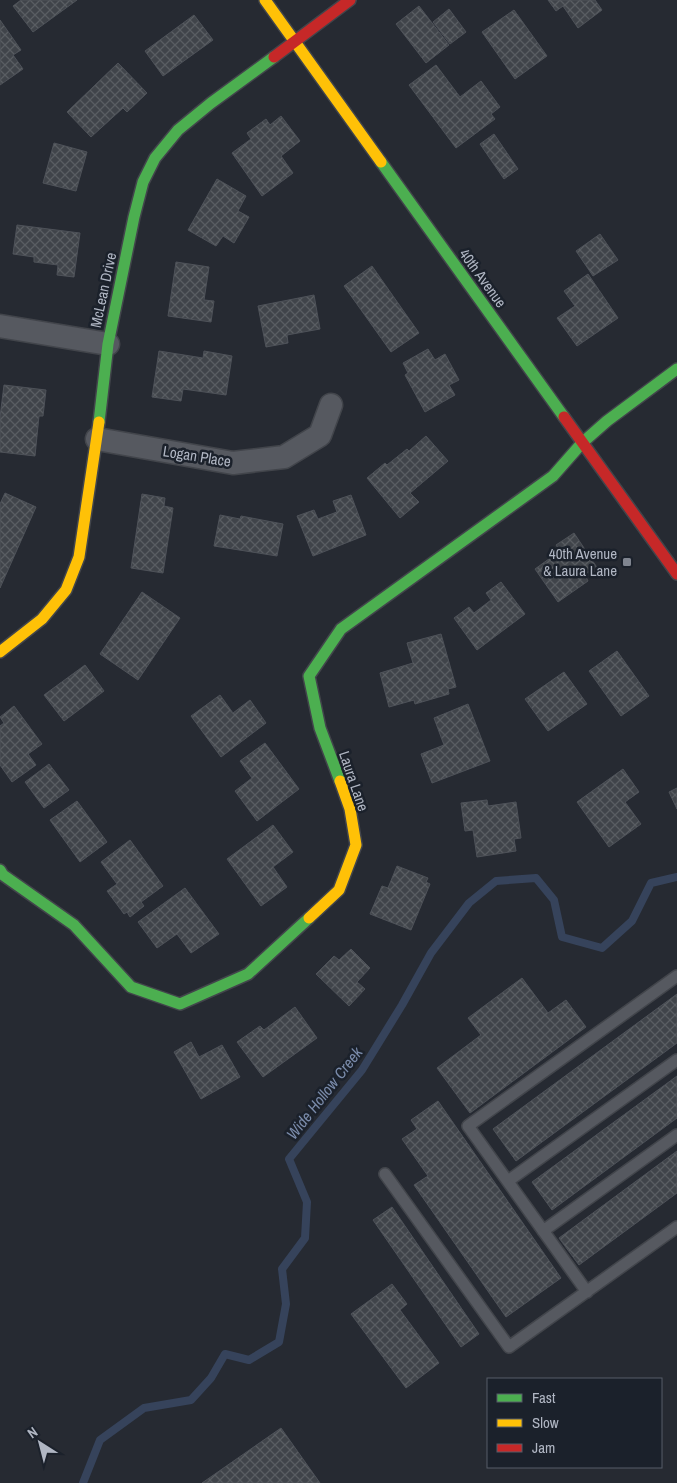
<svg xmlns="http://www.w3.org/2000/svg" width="677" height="1483" viewBox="0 0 677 1483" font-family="'Archivo Narrow',sans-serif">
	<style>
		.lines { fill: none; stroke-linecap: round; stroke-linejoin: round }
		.stream { stroke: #36435b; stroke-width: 8 }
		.building { fill: url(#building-cross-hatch); stroke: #4e5259 }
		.lane-casing { stroke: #42454b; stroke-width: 14 }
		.street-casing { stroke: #42454b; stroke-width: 25 }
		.fast-casing { stroke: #42454b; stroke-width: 14 }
		.slow-casing { stroke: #42454b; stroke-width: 14 }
		.jam-casing { stroke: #42454b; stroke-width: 14 }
		.lane { stroke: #565960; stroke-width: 11 }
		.street { stroke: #565960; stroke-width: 22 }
		.fast { stroke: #4caf50; stroke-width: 11 }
		.slow { stroke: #ffc107; stroke-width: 11 }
		.jam { stroke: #c62828; stroke-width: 11 }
		.poi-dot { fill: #808590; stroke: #1b212b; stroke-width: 2 }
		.labels { text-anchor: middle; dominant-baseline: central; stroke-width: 5; stroke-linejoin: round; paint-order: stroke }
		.street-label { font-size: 15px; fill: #b0b6c3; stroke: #1b212b }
		.poi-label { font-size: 15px; fill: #b0b6c3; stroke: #1b212b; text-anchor: end }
		.water-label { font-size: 16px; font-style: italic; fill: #7a8baa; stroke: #1b212b }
	</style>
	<defs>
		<pattern id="building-cross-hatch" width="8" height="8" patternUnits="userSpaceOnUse" patternTransform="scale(1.25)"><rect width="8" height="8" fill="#40444a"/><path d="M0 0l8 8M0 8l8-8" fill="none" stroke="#595d62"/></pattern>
	</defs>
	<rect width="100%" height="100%" fill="#262a32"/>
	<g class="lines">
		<!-- stream -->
		<path class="stream" d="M83 1483 100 1440 144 1408 191 1400 211 1378 225 1354 249 1360 279 1342 286 1304 282 1269 305 1238 307 1202 289 1159 362 1070 402 1005 431 953 469 903 496 881 536 878 554 900 562 937 602 948 632 921 651 883 677 877"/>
	</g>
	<!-- building -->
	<path class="building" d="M21 0H77L33 32 13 6Z
		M548 0H595L602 10 578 28 563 6 556 11Z
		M419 6 449 45 426 63 396 24Z
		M449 9 466 32 450 44 433 22Z
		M514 10 547 56 515 79 482 32Z
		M194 15 213 40 163 76 145 51Z
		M0 20 21 50 13 55 23 69 0 85Z
		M118 63 147 93 127 112 123 108 91 137 67 112Z
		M436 65 460 97 481 81 500 107 491 114 495 119 456 148 409 85Z
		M281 116 300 141 281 156 293 173 262 196 232 153 251 139 247 133 266 119 270 125Z
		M494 134 518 169 504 179 480 144Z
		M54 143 87 152 76 191 43 183Z
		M217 179 246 196 238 211 249 217 234 243 223 236 216 246 188 230Z
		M17 225 80 233 74 277 57 275 58 265 34 262V257L13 254Z
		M600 234 618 260 593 276 576 251Z
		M176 262 209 267 204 300 214 301 211 322 168 316Z
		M372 266 419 333 391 352 344 286Z
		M588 274 618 318 577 346 557 318 575 306 564 291Z
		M314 295 320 329 287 335 288 343 266 347 258 306Z
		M428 349 435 360 445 354 459 380 449 385 455 395 425 412 405 375 408 373 403 363Z
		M159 351 203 358 204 351 232 356 226 395 183 389 181 401 152 397Z
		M4 385 46 390 43 416H39L35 456 0 452V417Z
		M426 436 448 461 410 493 419 502 400 518 367 478 385 463 387 465 407 449 409 451Z
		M5 493 36 507 0 588V504Z
		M142 494 165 498 164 506 173 508 163 573 131 568Z
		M351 495 366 535 313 556 297 516 314 510 318 519 337 512 333 501Z
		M220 515 240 519 241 516 283 524 277 556 214 546Z
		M574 533 598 569 586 577 588 581 558 602 535 569 560 551 556 545Z
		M501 582 525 614 477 650 454 618 469 607 474 613 491 600 486 593Z
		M142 592 180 618 138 680 100 654Z
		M441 634 456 687 448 689 449 694 415 704 414 700 389 707 380 673 413 663 407 643Z
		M617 651 649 696 621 716 589 671Z
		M85 665 104 691 64 721 44 695Z
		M564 672 587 704 548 731 525 699Z
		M220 695 233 713 250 700 266 723 221 757 191 716Z
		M468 704 490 761 432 783 421 754 444 745 434 718Z
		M14 706 42 744 28 754 36 765 12 782 0 765V726L4 723 0 717Z
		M265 743 299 789 257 821 235 791 252 778 240 761Z
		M49 764 69 790 44 808 25 782Z
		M623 769 639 792 625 802 641 824 609 847 577 802Z
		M677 788V809L669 792Z
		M487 800 488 806 516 802 521 838 514 839 516 851 477 857 473 830 465 831 461 803Z
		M77 801 107 842 80 862 50 820Z
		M273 825 293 852 273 867 287 887 261 906 227 859Z
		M130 840 163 886 141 902 144 906 130 917 127 912 124 914 107 891 117 884 101 862Z
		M397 866 428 878 426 882 430 884 411 930 370 914 382 886 388 888Z
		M185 888 219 934 191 953 177 934 157 948 138 922Z
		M351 949 370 968 357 982 365 989 349 1006 316 974 334 956 339 960Z
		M522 978 548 1013 566 1000 586 1027 470 1113 437 1068 481 1035 468 1018Z
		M677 994V1043L516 1161 493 1129Z
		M295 1007 317 1038 263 1077 237 1042 260 1026 264 1030Z
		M191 1042 199 1057 222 1045 240 1077 201 1099 174 1052Z
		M677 1076V1118L552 1210 532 1182Z
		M438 1101 561 1278 506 1317 414 1185 428 1176 402 1139 417 1129 411 1120Z
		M677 1151V1193L579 1265 559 1238Z
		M392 1207 479 1334 461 1347 373 1220Z
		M392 1284 407 1304 400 1310 439 1363 406 1388 351 1314Z
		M281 1428 320 1483H202Z"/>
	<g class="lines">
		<defs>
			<path id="lane" d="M385 1174 509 1347 677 1227
				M508 1181 677 1060
				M543 1231 677 1135
				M587 1292 468 1126 677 976"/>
			<path id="street" d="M0 326 108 344
				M97 439 233 463 284 457 320 435 331 405"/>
			<path id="fast" d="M381 162 564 417
				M99 422 108 344 134 217 143 182 155 158 178 130 211 103 274 57
				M340 781 320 728 309 676 341 629 553 476 582 443 607 421 677 369
				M0 870 3 875 74 925 131 987 180 1004 248 974 309 918"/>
			<path id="slow" d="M265 0 381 162
				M0 652 42 619 66 590 79 557 99 422
				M309 918 339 890 356 845 350 809 340 781"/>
			<path id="jam" d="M274 57 350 0
				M564 417 677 574"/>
		</defs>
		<!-- lane casing -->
		<use href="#lane" class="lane-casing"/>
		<!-- street casing -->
		<use href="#street" class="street-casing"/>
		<!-- fast casing -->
		<use href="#fast" class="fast-casing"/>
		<!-- slow casing -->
		<use href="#slow" class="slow-casing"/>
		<!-- jam casing -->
		<use href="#jam" class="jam-casing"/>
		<!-- lane -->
		<use href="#lane" class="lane"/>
		<!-- street -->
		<use href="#street" class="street"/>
		<!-- fast -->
		<use href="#fast" class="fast"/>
		<!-- slow -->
		<use href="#slow" class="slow"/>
		<!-- jam -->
		<use href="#jam" class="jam"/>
	</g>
	<!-- markers -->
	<rect class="poi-dot" x="622" y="557" width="10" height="10" rx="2.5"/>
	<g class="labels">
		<!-- street labels -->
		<g class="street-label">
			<text transform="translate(483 278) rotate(54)">40th Avenue</text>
			<text transform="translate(103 290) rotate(-78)">McLean Drive</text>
			<text transform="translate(197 456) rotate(9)">Logan Place</text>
			<text transform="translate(354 781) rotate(71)">Laura Lane</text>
		</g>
		<!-- poi labels -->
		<g class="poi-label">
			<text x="617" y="553">40th Avenue<tspan x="617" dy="17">&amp; Laura Lane</tspan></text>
		</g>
		<!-- water labels -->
		<g class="water-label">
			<text transform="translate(324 1093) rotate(-52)">Wide Hollow Creek</text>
		</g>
	</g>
	<!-- legend -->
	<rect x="487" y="1378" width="175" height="90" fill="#1b212b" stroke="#575d68"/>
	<rect x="497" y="1394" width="25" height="8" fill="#4caf50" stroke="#575d68"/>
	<text x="532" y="1403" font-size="15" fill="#b0b6c3">Fast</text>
	<rect x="497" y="1419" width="25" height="8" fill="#ffc107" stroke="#575d68"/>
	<text x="532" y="1428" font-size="15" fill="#b0b6c3">Slow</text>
	<rect x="497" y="1444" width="25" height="8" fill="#c62828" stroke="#575d68"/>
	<text x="532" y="1453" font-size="15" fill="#b0b6c3">Jam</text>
	<!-- north arrow -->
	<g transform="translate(40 1443) rotate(324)" stroke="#1b212b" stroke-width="4" paint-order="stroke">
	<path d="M0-4L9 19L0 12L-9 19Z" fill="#b0b6c3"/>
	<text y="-8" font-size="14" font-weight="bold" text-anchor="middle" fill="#b0b6c3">N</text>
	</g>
</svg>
